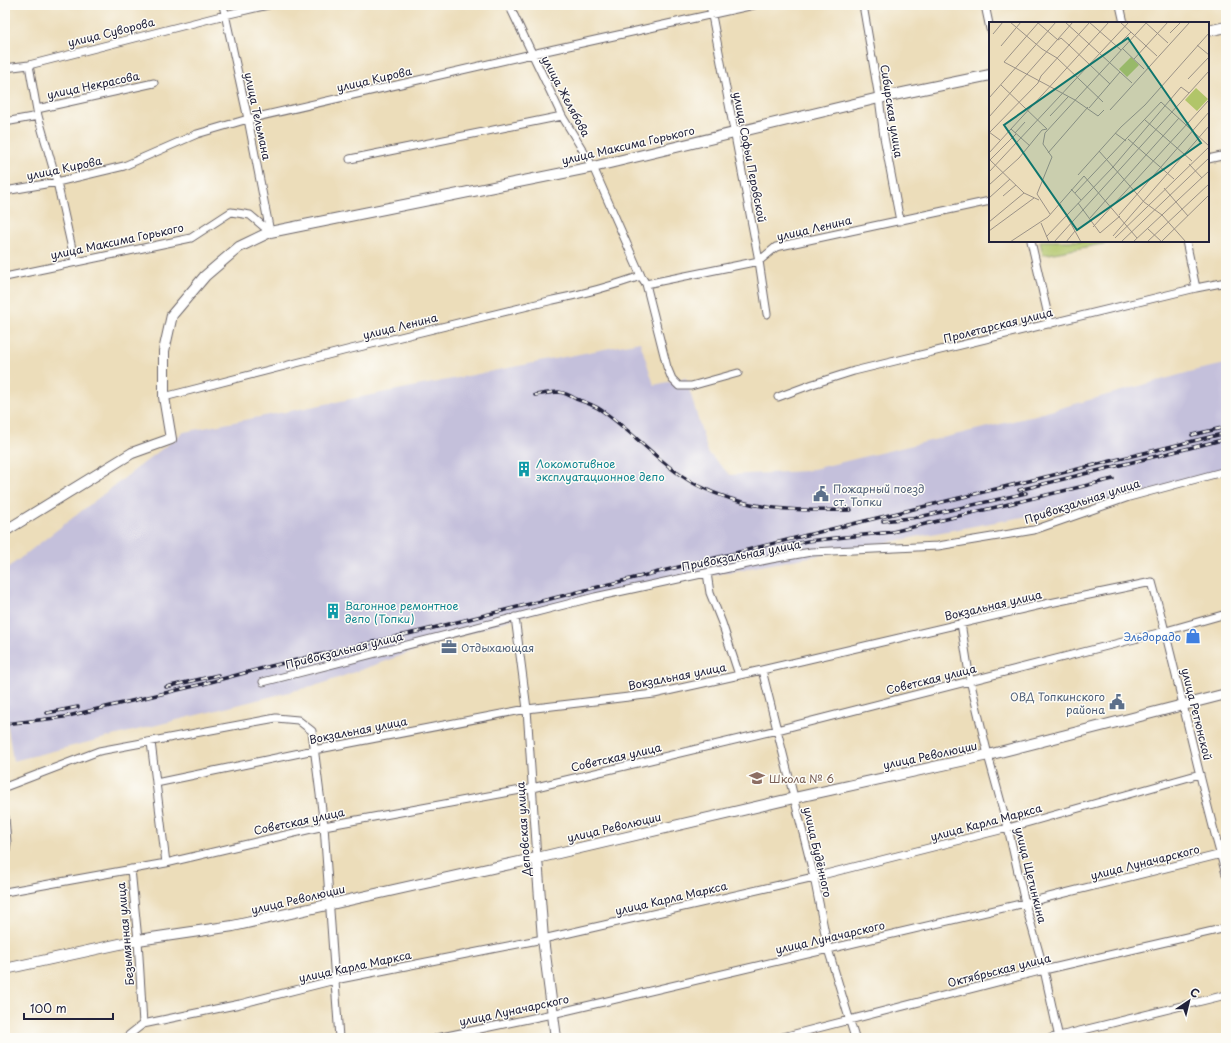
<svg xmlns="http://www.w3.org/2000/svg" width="1231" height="1043" viewBox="0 0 1231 1043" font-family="'Playpen Sans',sans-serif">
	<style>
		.industrial { fill: #c4c0db }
		.green { fill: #b1c569; stroke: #6a7452 }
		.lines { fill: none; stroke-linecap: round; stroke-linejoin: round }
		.street-casing { stroke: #696367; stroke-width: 9 }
		.secondary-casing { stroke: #696367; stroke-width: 12 }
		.street { stroke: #fff; stroke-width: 7 }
		.secondary { stroke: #fff; stroke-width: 10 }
		.rail-casing { stroke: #22223b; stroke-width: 3.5 }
		.rail { stroke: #fdfcf7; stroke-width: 2; stroke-dasharray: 6; stroke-linecap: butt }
		.labels { text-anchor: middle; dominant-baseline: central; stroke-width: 3; stroke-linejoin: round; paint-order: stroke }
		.street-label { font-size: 11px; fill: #22223b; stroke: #fdfcf7 }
		.culture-label { font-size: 11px; fill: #0d838f; stroke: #fdfcf7; text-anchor: start }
		.service-label { font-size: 11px; fill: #4e5e75; stroke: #fdfcf7; text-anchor: start }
		.shop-label { font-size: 11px; fill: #366cbe; stroke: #fdfcf7; text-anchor: end }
		.education-label { font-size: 11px; fill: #785e54; stroke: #fdfcf7; text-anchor: start }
		.inset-road { fill: none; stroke: #9b9287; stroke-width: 1 }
		.view { fill: #0f766e; fill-opacity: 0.15; stroke: #0f766e; stroke-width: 2 }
		.inset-edge { fill: none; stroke: #22223b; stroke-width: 2 }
	</style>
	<rect width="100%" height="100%" fill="#fdfcf7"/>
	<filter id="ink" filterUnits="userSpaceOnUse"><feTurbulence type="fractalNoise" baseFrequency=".025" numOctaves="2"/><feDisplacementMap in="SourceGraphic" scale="8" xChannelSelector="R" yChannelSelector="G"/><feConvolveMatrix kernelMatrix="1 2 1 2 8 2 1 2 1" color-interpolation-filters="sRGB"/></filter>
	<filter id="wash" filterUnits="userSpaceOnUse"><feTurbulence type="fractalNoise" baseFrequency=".012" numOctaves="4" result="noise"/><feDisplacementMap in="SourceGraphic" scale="16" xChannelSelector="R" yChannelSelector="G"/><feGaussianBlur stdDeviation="0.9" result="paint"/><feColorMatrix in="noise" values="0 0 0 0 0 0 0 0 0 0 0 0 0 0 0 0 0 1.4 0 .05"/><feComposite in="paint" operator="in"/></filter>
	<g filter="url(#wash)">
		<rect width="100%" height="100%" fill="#ecddba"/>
		<!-- industrial -->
		<path class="industrial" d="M640 342 654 385 686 378 708 453 730 475 805 471 1021 419 1197 370 1226 364V473L1129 497 595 597 515 618 405 654 321 684 13 761 5 709V570L184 432Z"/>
		<!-- green -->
		<path class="green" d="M1040 241H1119L1043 255Z"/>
	</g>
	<g filter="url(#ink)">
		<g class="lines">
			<defs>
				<path id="street" d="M223 5 248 119 270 232
					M509 5 562 116 593 167 641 276 646 284 667 367 672 379 679 386H691L738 373
					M710 5 759 261 767 314
					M863 5 879 98 884 137 900 221
					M985 5 990 29
					M1120 5 1124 23
					M29 65 38 116 57 182 75 262
					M5 68 29 65 225 15 268 5
					M37 109 154 83
					M5 122 38 116
					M350 159 562 116
					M1208 159 1226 155
					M5 191 57 182 124 166 197 134 248 119 532 54 754 5
					M1031 241 1050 324
					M1186 241 1196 288
					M5 277 191 238 231 212 250 215 270 232
					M646 284 759 261 776 247 990 201
					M164 397 347 350 553 300C583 294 612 286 641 276
					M778 397 813 384 854 371 1196 288 1226 282
					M707 573 710 593 722 623 739 675
					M515 617 527 709 537 858
					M961 623 970 680 988 755 1008 828 1025 903 1044 970 1059 1038
					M762 670 814 877 828 949 855 1038
					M263 682 595 597 771 559 811 552 938 546 1034 530 1129 497 1226 471
					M151 742 166 863
					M156 783 314 750 527 709 654 694 762 670 1045 604 1152 582C1179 679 1198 778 1226 874
					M5 787 99 751 276 718 298 720 312 731 324 826 339 1038
					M5 817 7 843 5 858
					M5 892 166 863 324 826 532 788 777 730 1166 631 1226 614
					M143 1024 240 1004 335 980 543 939 814 877 1008 828 1200 774
					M128 1038 129 1035 143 1024 138 940 131 869
					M437 1038 552 1014 1025 903 1226 853
					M779 1038 1044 970 1226 928
					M1051 1038 1226 995"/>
				<path id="secondary" d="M1208 31 1226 27
					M5 531 132 453 171 439 164 397V351L172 315 205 276 239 247 270 232 593 167 879 98 990 75
					M537 858 543 939 556 1038
					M5 969 138 940 233 926 537 858 794 798 988 755 1226 694"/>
			</defs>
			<!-- street casing -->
			<use href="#street" class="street-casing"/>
			<!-- secondary casing -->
			<use href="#secondary" class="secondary-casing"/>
			<!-- street -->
			<use href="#street" class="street"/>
			<!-- secondary -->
			<use href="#secondary" class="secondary"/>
			<defs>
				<path id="rail" d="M535 395C543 394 552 392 559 392 565 393 571 396 576 399 585 402 594 405 601 410 635 433 661 466 697 485 747 511 796 511 851 510
					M1192 435 1226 427
					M1019 490 1226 439
					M883 521 919 517 1026 493
					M785 546 808 541 892 532 1113 479
					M166 687 218 675
					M47 713 78 707
					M5 724 64 717 203 684 271 666 425 630 807 535 1226 433"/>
			</defs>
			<!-- rail casing -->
			<use href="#rail" class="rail-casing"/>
			<!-- rail -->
			<use href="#rail" class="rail"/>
		</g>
	</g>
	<!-- icons -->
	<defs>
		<symbol id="building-bare" viewBox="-9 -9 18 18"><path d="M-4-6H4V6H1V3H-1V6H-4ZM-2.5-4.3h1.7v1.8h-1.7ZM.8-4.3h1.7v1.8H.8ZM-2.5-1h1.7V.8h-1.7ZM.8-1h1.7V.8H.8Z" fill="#0f9aa8" stroke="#fdfcf7" stroke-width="2.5" paint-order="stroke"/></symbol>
		<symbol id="civic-bare" viewBox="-9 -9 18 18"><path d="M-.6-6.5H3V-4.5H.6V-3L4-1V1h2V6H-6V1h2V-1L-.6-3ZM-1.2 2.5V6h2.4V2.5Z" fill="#5c6f8a" stroke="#fdfcf7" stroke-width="2.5" paint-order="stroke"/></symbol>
		<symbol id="shop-bare" viewBox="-9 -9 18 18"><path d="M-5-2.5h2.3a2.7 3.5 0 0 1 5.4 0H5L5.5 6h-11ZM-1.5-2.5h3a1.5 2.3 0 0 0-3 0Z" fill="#3f7fe0" stroke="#fdfcf7" stroke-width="2.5" paint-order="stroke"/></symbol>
		<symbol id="office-bare" viewBox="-9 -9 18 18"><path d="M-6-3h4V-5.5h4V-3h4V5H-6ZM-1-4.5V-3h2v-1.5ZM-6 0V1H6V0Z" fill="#5c6f8a" stroke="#fdfcf7" stroke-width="2.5" paint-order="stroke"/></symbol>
		<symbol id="school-bare" viewBox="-9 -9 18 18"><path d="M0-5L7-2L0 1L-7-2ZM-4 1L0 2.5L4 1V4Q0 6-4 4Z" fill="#8d6e63" stroke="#fdfcf7" stroke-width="2.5" paint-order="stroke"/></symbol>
	</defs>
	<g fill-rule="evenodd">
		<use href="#building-bare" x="513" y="458" width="22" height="22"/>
		<use href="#civic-bare" x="810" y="483" width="22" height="22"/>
		<use href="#building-bare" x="322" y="600" width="22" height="22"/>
		<use href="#shop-bare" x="1182" y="625" width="22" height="22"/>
		<use href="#office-bare" x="438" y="636" width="22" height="22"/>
		<use href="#civic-bare" x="1106" y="691" width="22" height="22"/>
		<use href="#school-bare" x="746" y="767" width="22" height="22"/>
	</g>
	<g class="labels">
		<!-- street labels -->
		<g class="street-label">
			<text transform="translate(111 32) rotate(-14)">улица Суворова</text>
			<text transform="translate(374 79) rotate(-13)">улица Кирова</text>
			<text transform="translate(93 85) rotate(-12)">улица Некрасова</text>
			<text transform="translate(566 96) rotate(62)">улица Желябова</text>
			<text transform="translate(892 111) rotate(81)">Сибирская улица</text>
			<text transform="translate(258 116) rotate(78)">улица Тельмана</text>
			<text transform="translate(628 145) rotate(-13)">улица Максима Горького</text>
			<text transform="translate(750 157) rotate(79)">улица Софьи Перовской</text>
			<text transform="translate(64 168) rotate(-12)">улица Кирова</text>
			<text transform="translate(814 228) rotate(-13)">улица Ленина</text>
			<text transform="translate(117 241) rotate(-12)">улица Максима Горького</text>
			<text transform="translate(998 325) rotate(-14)">Пролетарская улица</text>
			<text transform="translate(400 326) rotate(-14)">улица Ленина</text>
			<text transform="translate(1082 501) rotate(-18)">Привокзальная улица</text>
			<text transform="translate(741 555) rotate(-11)">Привокзальная улица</text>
			<text transform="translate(993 605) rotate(-13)">Вокзальная улица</text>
			<text transform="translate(344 650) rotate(-14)">Привокзальная улица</text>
			<text transform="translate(677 676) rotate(-11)">Вокзальная улица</text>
			<text transform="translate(931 679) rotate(-14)">Советская улица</text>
			<text transform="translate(1197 714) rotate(76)">улица Ретюнской</text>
			<text transform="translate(358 730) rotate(-11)">Вокзальная улица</text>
			<text transform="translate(930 755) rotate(-12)">улица Революции</text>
			<text transform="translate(616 757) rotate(-13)">Советская улица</text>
			<text transform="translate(299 821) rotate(-12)">Советская улица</text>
			<text transform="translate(986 822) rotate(-15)">улица Карла Маркса</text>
			<text transform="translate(614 827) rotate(-13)">улица Революции</text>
			<text transform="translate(523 829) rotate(-94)">Деповская улица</text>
			<text transform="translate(818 852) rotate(77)">улица Будённого</text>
			<text transform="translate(1145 862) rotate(-14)">улица Луначарского</text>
			<text transform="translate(1031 875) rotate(76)">улица Щетинкина</text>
			<text transform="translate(671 898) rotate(-13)">улица Карла Маркса</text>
			<text transform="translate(298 899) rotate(-13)">улица Революции</text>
			<text transform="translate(125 934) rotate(-95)">Безымянная улица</text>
			<text transform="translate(830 937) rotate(-13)">улица Луначарского</text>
			<text transform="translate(355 966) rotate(-12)">улица Карла Маркса</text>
			<text transform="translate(999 970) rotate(-14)">Октябрьская улица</text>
			<text transform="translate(514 1010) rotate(-12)">улица Луначарского</text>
		</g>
		<!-- culture labels -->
		<g class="culture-label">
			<text x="536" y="463">Локомотивное<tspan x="536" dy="13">эксплуатационное депо</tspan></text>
			<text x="345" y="605">Вагонное ремонтное<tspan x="345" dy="13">депо (Топки)</tspan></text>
		</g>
		<!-- service labels -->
		<g class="service-label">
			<text x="833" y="488">Пожарный поезд<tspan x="833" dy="13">ст. Топки</tspan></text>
			<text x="461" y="647">Отдыхающая</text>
			<text x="1105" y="696" text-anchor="end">ОВД Топкинского<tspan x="1105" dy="13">района</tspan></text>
		</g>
		<!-- shop labels -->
		<g class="shop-label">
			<text x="1181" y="636">Эльдорадо</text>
		</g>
		<!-- education labels -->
		<g class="education-label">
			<text x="769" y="778">Школа № 6</text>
		</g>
	</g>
	<!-- overview -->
	<g transform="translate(989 22)">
		<rect width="220" height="220" fill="#ecddba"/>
		<path d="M142 35 150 43 138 55 130 47ZM207 66 219 77 208 89 196 78Z" fill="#b1c569"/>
		<path class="inset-road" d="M21 0 53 27 68 36 114 80M48 0 69 18 72 16 80 23 121 62M50 0 15 40 86 78 109 94 115 88M76 0 143 61M100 0 132 28M131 0 168 34M156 0 179 21M181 11 191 1M4 12 14 0M133 19 142 10M208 23 220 33M12 24 32 0M133 26 155 47M145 37 179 0M199 57 220 35M12 63 58 107M0 76 67 0M100 86 131 50M121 88 201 0M61 94 79 75M0 95 84 0M156 98 203 139M22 107 41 124M0 110 11 118M0 111 49 61 52 54 101 0M26 111 36 100M126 111 137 119M139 117 185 157M110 129 155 180 173 193 197 220M0 131 120 0M59 131 99 85M0 137 35 171 50 178M1 138 27 112M200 142 213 156M0 150 140 0M89 153 132 105 156 83 220 11M0 163 30 136 53 108 58 107M175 166 199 194M82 167 92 178M86 171 172 80 220 124M14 174 27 163M0 176 21 157M89 181 111 211 131 194M71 182 92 220M61 192 48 172 63 135 54 122 56 111 158 0M130 193 220 90M101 196 190 96M0 200 35 171M52 201 60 220M104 205 220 78M159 207 173 220M0 209 45 176M124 214 220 104M57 215 124 145 192 65 200 71M126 216 220 125M21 220 59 195 95 154 148 216M65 220 220 49M77 220 86 209M132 220 220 136M144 220 220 149M158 220 220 162M172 220 220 173"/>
		<path class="view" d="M139 16 212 121 88 208 15 103Z"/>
		<rect width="220" height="220" class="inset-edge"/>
	</g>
	<!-- margin -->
	<rect width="1231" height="1043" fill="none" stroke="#fdfcf7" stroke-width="20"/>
	<!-- north arrow -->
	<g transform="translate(1189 1001) rotate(35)" stroke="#fdfcf7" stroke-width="3" paint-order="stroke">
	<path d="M0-3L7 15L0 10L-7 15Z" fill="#22223b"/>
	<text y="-6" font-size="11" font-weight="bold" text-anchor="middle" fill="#22223b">С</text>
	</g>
	<!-- scale -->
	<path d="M24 1013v6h89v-6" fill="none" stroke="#22223b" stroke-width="2"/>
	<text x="30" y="1013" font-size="12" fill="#22223b" stroke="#fdfcf7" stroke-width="3" paint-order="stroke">100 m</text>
</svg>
